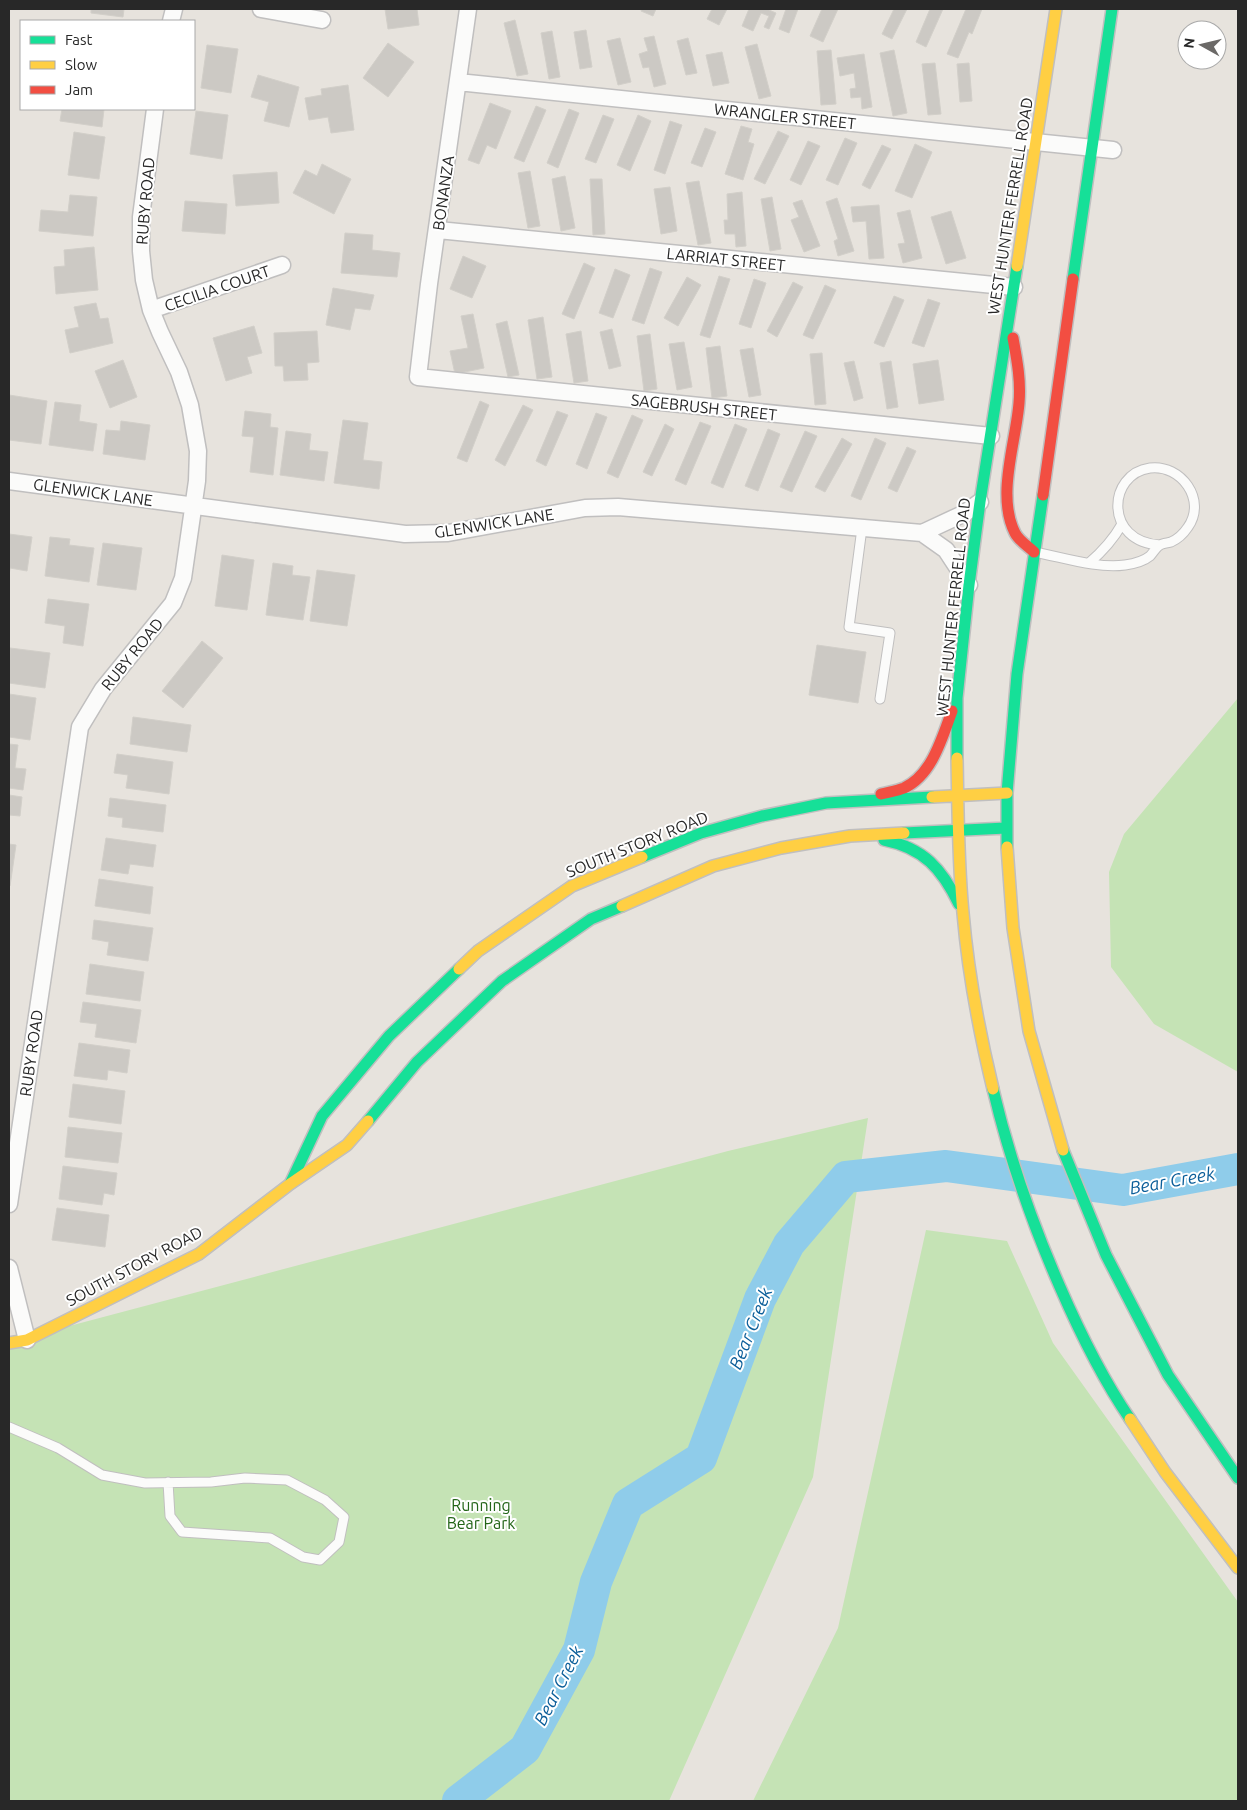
<svg xmlns="http://www.w3.org/2000/svg" width="1247" height="1810" viewBox="0 0 1247 1810" font-family="Ubuntu,sans-serif">
	<style>
		.green { fill: #c5e3b5 }
		.lines { fill: none; stroke-linecap: round; stroke-linejoin: round }
		.river { stroke: #8fccea; stroke-width: 32 }
		.building { fill: #ccc9c4; stroke: #d2cfc9 }
		.lane-casing { stroke: #c0bfbf; stroke-width: 11 }
		.street-casing { stroke: #c0bfbf; stroke-width: 19 }
		.fast-casing { stroke: #c0bfbf; stroke-width: 14 }
		.slow-casing { stroke: #c0bfbf; stroke-width: 14 }
		.jam-casing { stroke: #c0bfbf; stroke-width: 14 }
		.lane { stroke: #fbfbfa; stroke-width: 9 }
		.street { stroke: #fbfbfa; stroke-width: 16 }
		.fast { stroke: #16e098; stroke-width: 11 }
		.slow { stroke: #ffcf43; stroke-width: 11 }
		.jam { stroke: #f24e42; stroke-width: 11 }
		.labels { text-anchor: middle; dominant-baseline: central; stroke-width: 4; stroke-linejoin: round; paint-order: stroke }
		.street-label { font-size: 16px; fill: #282828; stroke: #fff }
		.park-label { font-size: 16px; fill: #236518; stroke: #fff }
		.water-label { font-size: 18px; font-style: italic; fill: #0b5e99; stroke: #fff }
	</style>
	<rect width="100%" height="100%" fill="#e7e3dd"/>
	<!-- green -->
	<path class="green" d="M1238 698V1072L1154 1024 1111 967 1109 872 1124 834Z
		M868 1118 813 1477 669 1801H9V1342L728 1151Z
		M926 1230 1007 1241 1053 1343 1238 1602V1801H753L838 1628Z"/>
	<g class="lines">
		<!-- river -->
		<path class="river" d="M458 1801 525 1749 579 1650 596 1582 628 1504 701 1458 760 1299 789 1244 846 1177 946 1166 1123 1190 1238 1169"/>
	</g>
	<!-- building -->
	<path class="building" d="M91 9H124L123 17 91 13Z
		M385 9H417L419 25 388 29Z
		M642 9H656L653 16 641 11Z
		M712 9H727L719 25 707 19Z
		M749 9H769V10L776 13 769 29 764 27 769 16 761 13 753 31 742 26Z
		M786 9H798L789 33 779 29Z
		M822 9H838L823 42 810 36Z
		M894 9H907L892 39 882 34Z
		M930 9H943L926 47 916 42Z
		M966 9H982L972 34 969 32 958 58 947 54Z
		M515 20 528 74 517 76 504 23Z
		M586 30 592 67 580 69 574 32Z
		M552 31 560 77 549 79 541 33Z
		M654 36 666 84 654 87 649 67 643 68 639 54 648 51 644 38Z
		M620 38 631 82 618 85 607 41Z
		M688 38 697 73 686 75 677 41Z
		M388 43 414 62 388 97 363 78Z
		M757 44 771 96 759 99 745 47Z
		M207 45 238 49 231 93 201 88Z
		M831 50 836 104 821 105 817 51Z
		M894 50 907 113 893 116 880 53Z
		M722 52 729 83 713 86 706 55Z
		M864 54 872 107 862 109 861 97 851 98 850 89 856 88 854 73 840 76 837 58Z
		M935 63 941 114 928 115 922 64Z
		M969 63 972 101 960 102 957 64Z
		M258 75 299 87 289 127 264 121 269 102 251 97Z
		M348 85 354 130 331 133 328 117 309 120 305 98 322 95 321 89Z
		M490 103 511 111 496 149 487 145 479 164 468 160Z
		M536 106 546 110 524 162 514 158Z
		M62 109H104L102 127 60 121Z
		M569 109 579 113 558 168 547 163Z
		M196 111 228 115 222 159 190 154Z
		M603 115 614 119 596 163 585 159Z
		M638 115 651 121 630 171 617 165Z
		M670 121 682 125 665 174 654 170Z
		M741 126 752 129 748 142 754 144 743 180 725 174Z
		M705 128 716 132 702 167 691 163Z
		M778 131 789 136 765 184 754 179Z
		M74 132 105 137 99 179 68 175Z
		M845 138 857 143 838 185 826 180Z
		M808 141 820 146 801 185 790 180Z
		M915 144 932 152 912 198 895 191Z
		M882 145 891 149 870 189 862 185Z
		M322 164 351 179 334 214 293 193 305 170 317 176Z
		M530 171 540 226 528 228 518 173Z
		M277 172 279 203 236 206 233 175Z
		M565 176 575 228 561 231 552 179Z
		M590 179H602L605 234 593 235Z
		M699 181 711 243 698 245 686 183Z
		M670 187 677 231 661 234 654 189Z
		M742 192 746 246 736 247 735 234H725L724 220H728L727 194Z
		M70 195 97 197 93 236 39 231 41 210 68 212Z
		M772 197 781 249 770 251 761 199Z
		M837 198 854 251 838 256 834 241 838 239 826 202Z
		M802 200 820 246 804 252 791 220 799 217 793 203Z
		M185 201 227 204 225 234 182 231Z
		M879 205 884 258 869 259 866 221 853 222 851 207Z
		M910 210 922 258 903 263 898 244 905 243 897 213Z
		M951 211 966 258 946 264 931 217Z
		M345 233 373 235 372 250 400 253 397 277 341 273Z
		M94 247 98 290 56 294 54 267 65 266 64 250Z
		M463 256 486 266 472 298 450 289Z
		M584 263 595 268 574 319 562 314Z
		M650 268 662 272 644 324 632 320Z
		M615 269 630 275 613 318 599 313Z
		M719 276 730 279 710 338 700 335Z
		M687 277 701 285 678 326 664 318Z
		M754 279 766 283 751 328 739 324Z
		M793 282 803 287 777 337 767 331Z
		M825 285 836 290 813 339 803 335Z
		M333 288 374 295 370 310 355 308 350 330 326 325Z
		M894 296 904 300 884 347 874 343Z
		M928 299 940 303 924 347 912 343Z
		M96 303 100 319 108 318 113 343 70 353 65 330 79 327 74 307Z
		M473 314 484 368 455 374 450 351 468 348 461 316Z
		M543 317 552 377 537 379 528 320Z
		M507 321 519 375 508 377 496 324Z
		M254 326 262 353 247 357 252 373 226 381 213 338Z
		M612 329 621 366 609 369 600 332Z
		M317 331 319 362 307 363 308 380 284 381 283 366H275L274 333Z
		M581 331 588 381 574 383 566 334Z
		M650 334 657 389 644 391 637 336Z
		M684 342 692 387 677 390 669 344Z
		M720 346 727 396 712 398 706 348Z
		M753 348 761 395 749 397 740 350Z
		M822 353 826 404 815 405 810 354Z
		M123 360 137 397 110 408 95 371Z
		M938 360 944 400 919 404 913 364Z
		M854 361 863 398 854 401 844 363Z
		M891 361 898 407 887 409 880 363Z
		M9 395 47 401 41 444 9 440Z
		M480 401 489 405 467 462 457 458Z
		M55 402 81 405 79 421 97 424 93 451 49 445Z
		M523 405 533 410 505 466 495 460Z
		M245 411 271 414 270 427 278 428 273 475 250 472 254 437 242 436Z
		M557 411 568 415 546 466 536 461Z
		M596 413 607 417 587 469 576 464Z
		M632 415 643 420 618 478 607 473Z
		M343 420 368 423 363 460 382 462 379 489 334 483Z
		M121 421 150 425 145 460 103 454 106 430 120 431Z
		M700 422 711 426 686 485 675 480Z
		M665 424 674 429 652 476 643 472Z
		M735 424 747 429 723 488 711 483Z
		M768 429 780 434 758 491 745 486Z
		M286 431 311 434 309 450 328 452 324 481 280 475Z
		M805 431 817 436 792 492 780 487Z
		M842 438 852 444 825 492 815 487Z
		M875 438 886 443 861 500 851 496Z
		M907 447 916 451 897 492 888 488Z
		M9 534 32 537 27 571 10 568 9 576Z
		M50 537 70 539 69 545 94 548 89 582 45 576Z
		M103 543 142 548 136 590 97 585Z
		M222 555 254 560 247 610 215 606Z
		M273 563 293 566 292 575 310 577 303 620 266 615Z
		M317 570 355 575 347 626 310 621Z
		M48 599 89 604 83 646 63 643 65 626 45 623Z
		M202 641 223 658 183 708 162 691Z
		M817 645 866 652 858 703 809 695Z
		M10 648 50 653 45 688 9 683Z
		M9 694 36 698 30 740 9 737Z
		M133 717 191 725 187 752 130 744Z
		M9 744 18 745 15 768 26 769 23 790 9 788Z
		M117 754 173 762 169 794 126 788 128 775 114 773Z
		M9 795 22 797 20 816 9 815Z
		M110 798 166 805 163 832 122 827 123 818 108 816Z
		M106 838 156 845 153 867 130 864 128 874 101 870Z
		M9 844 16 845 10 886H9Z
		M99 879 153 887 150 914 95 906Z
		M94 920 153 928 148 961 107 955 109 942 92 939Z
		M90 964 144 972 140 1001 86 994Z
		M83 1002 141 1010 136 1043 95 1037 97 1024 80 1022Z
		M79 1043 130 1050 127 1073 108 1070 107 1080 74 1076Z
		M73 1084 125 1091 121 1124 69 1117Z
		M68 1127 122 1133 118 1163 65 1157Z
		M63 1166 117 1173 114 1195 104 1193 102 1205 59 1199Z
		M57 1208 109 1215 105 1247 52 1240Z"/>
	<g class="lines">
		<defs>
			<path id="lane" d="M862 528 849 627 890 633 880 699
				M1034 552C1062 557 1097 569 1125 565 1132 564 1144 561 1150 556 1153 553 1156 547 1160 545 1163 543 1168 543 1171 542 1178 539 1184 533 1188 527 1207 500 1181 464 1150 468 1107 474 1104 542 1160 545
				M1089 563C1103 551 1113 540 1122 524
				M9 1427 58 1448 102 1475 145 1483 211 1482 245 1478 287 1480 325 1500 344 1517 339 1542 320 1560 303 1557 270 1538 182 1532 170 1516 168 1482"/>
			<path id="street" d="M261 9 322 20
				M468 9 429 284 418 377 991 436
				M171 21 174 9
				M458 82 1113 150
				M438 230 1014 287
				M151 310 282 265
				M9 481 405 534 448 533 585 508 618 507 922 533 965 513 980 502
				M922 533 946 550 969 585
				M9 1204 80 727 103 689 173 603 183 578 197 481 198 451 190 405 179 372 160 332 151 310 144 280 141 251V217L155 109
				M9 1268 27 1340"/>
			<path id="fast" d="M1073 279 1112 9
				M957 758V698L969 585 980 502 1017 266
				M904 833 1006 828
				M884 840C924 848 942 869 959 904
				M1007 847V793L1017 674 1043 495
				M642 857 701 833 762 816 826 803 932 797
				M993 1089C1009 1157 1032 1223 1060 1287 1080 1333 1102 1378 1130 1419
				M368 1121 417 1062 502 981 591 919 622 906
				M1063 1150 1106 1255 1168 1375 1238 1478
				M291 1182 322 1116 389 1036 459 969"/>
			<path id="slow" d="M1017 266 1056 9
				M957 758C958 810 958 862 963 913 968 972 979 1031 993 1089
				M932 797 1007 793
				M1007 847 1013 928 1029 1031 1063 1150
				M622 906 713 866 781 848 850 836 904 833
				M459 969 478 951 572 886 642 857
				M9 1343 27 1340 199 1254 290 1184 347 1145 368 1121
				M1130 1419 1165 1472 1238 1568"/>
			<path id="jam" d="M1013 338C1017 360 1021 381 1019 403 1016 442 996 496 1015 533 1019 541 1028 546 1034 552
				M1043 495 1073 279
				M881 794C888 792 897 791 904 788 932 775 942 738 952 711"/>
		</defs>
		<!-- lane casing -->
		<use href="#lane" class="lane-casing"/>
		<!-- street casing -->
		<use href="#street" class="street-casing"/>
		<!-- fast casing -->
		<use href="#fast" class="fast-casing"/>
		<!-- slow casing -->
		<use href="#slow" class="slow-casing"/>
		<!-- jam casing -->
		<use href="#jam" class="jam-casing"/>
		<!-- lane -->
		<use href="#lane" class="lane"/>
		<!-- street -->
		<use href="#street" class="street"/>
		<!-- fast -->
		<use href="#fast" class="fast"/>
		<!-- slow -->
		<use href="#slow" class="slow"/>
		<!-- jam -->
		<use href="#jam" class="jam"/>
	</g>
	<g class="labels">
		<!-- street labels -->
		<g class="street-label">
			<text transform="translate(785 116) rotate(6)">WRANGLER STREET</text>
			<text transform="translate(443 193) rotate(-82)">BONANZA</text>
			<text transform="translate(145 201) rotate(-85)">RUBY ROAD</text>
			<text transform="translate(1010 206) rotate(-81)">WEST HUNTER FERRELL ROAD</text>
			<text transform="translate(726 259) rotate(6)">LARRIAT STREET</text>
			<text transform="translate(217 288) rotate(-19)">CECILIA COURT</text>
			<text transform="translate(704 407) rotate(6)">SAGEBRUSH STREET</text>
			<text transform="translate(93 492) rotate(8)">GLENWICK LANE</text>
			<text transform="translate(494 523) rotate(-9)">GLENWICK LANE</text>
			<text transform="translate(953 607) rotate(-84)">WEST HUNTER FERRELL ROAD</text>
			<text transform="translate(132 654) rotate(-51)">RUBY ROAD</text>
			<text transform="translate(637 844) rotate(-22)">SOUTH STORY ROAD</text>
			<text transform="translate(31 1053) rotate(-82)">RUBY ROAD</text>
			<text transform="translate(134 1266) rotate(-28)">SOUTH STORY ROAD</text>
		</g>
		<!-- park labels -->
		<g class="park-label">
			<text x="481" y="1505">Running<tspan x="481" dy="18">Bear Park</tspan></text>
		</g>
		<!-- water labels -->
		<g class="water-label">
			<text transform="translate(1172 1180) rotate(-10)">Bear Creek</text>
			<text transform="translate(750 1328) rotate(-68)">Bear Creek</text>
			<text transform="translate(558 1685) rotate(-63)">Bear Creek</text>
		</g>
	</g>
	<!-- border -->
	<rect width="1247" height="1810" fill="none" stroke="#282828" stroke-width="20"/>
	<!-- legend -->
	<rect x="20" y="20" width="175" height="90" fill="#ffffff" stroke="#a9a9a9"/>
	<rect x="30" y="36" width="25" height="8" fill="#16e098" stroke="#a9a9a9"/>
	<text x="65" y="45" font-size="15" fill="#282828">Fast</text>
	<rect x="30" y="61" width="25" height="8" fill="#ffcf43" stroke="#a9a9a9"/>
	<text x="65" y="70" font-size="15" fill="#282828">Slow</text>
	<rect x="30" y="86" width="25" height="8" fill="#f24e42" stroke="#a9a9a9"/>
	<text x="65" y="95" font-size="15" fill="#282828">Jam</text>
	<!-- north arrow -->
	<g transform="translate(1202 45) rotate(278)"><circle r="24" fill="#ffffff" stroke="#a9a9a9"/>
	<path d="M0-4L9 19L0 12L-9 19Z" fill="#6b6967"/>
	<text y="-8" font-size="14" font-weight="bold" text-anchor="middle" fill="#282828">N</text>
	</g>
</svg>
